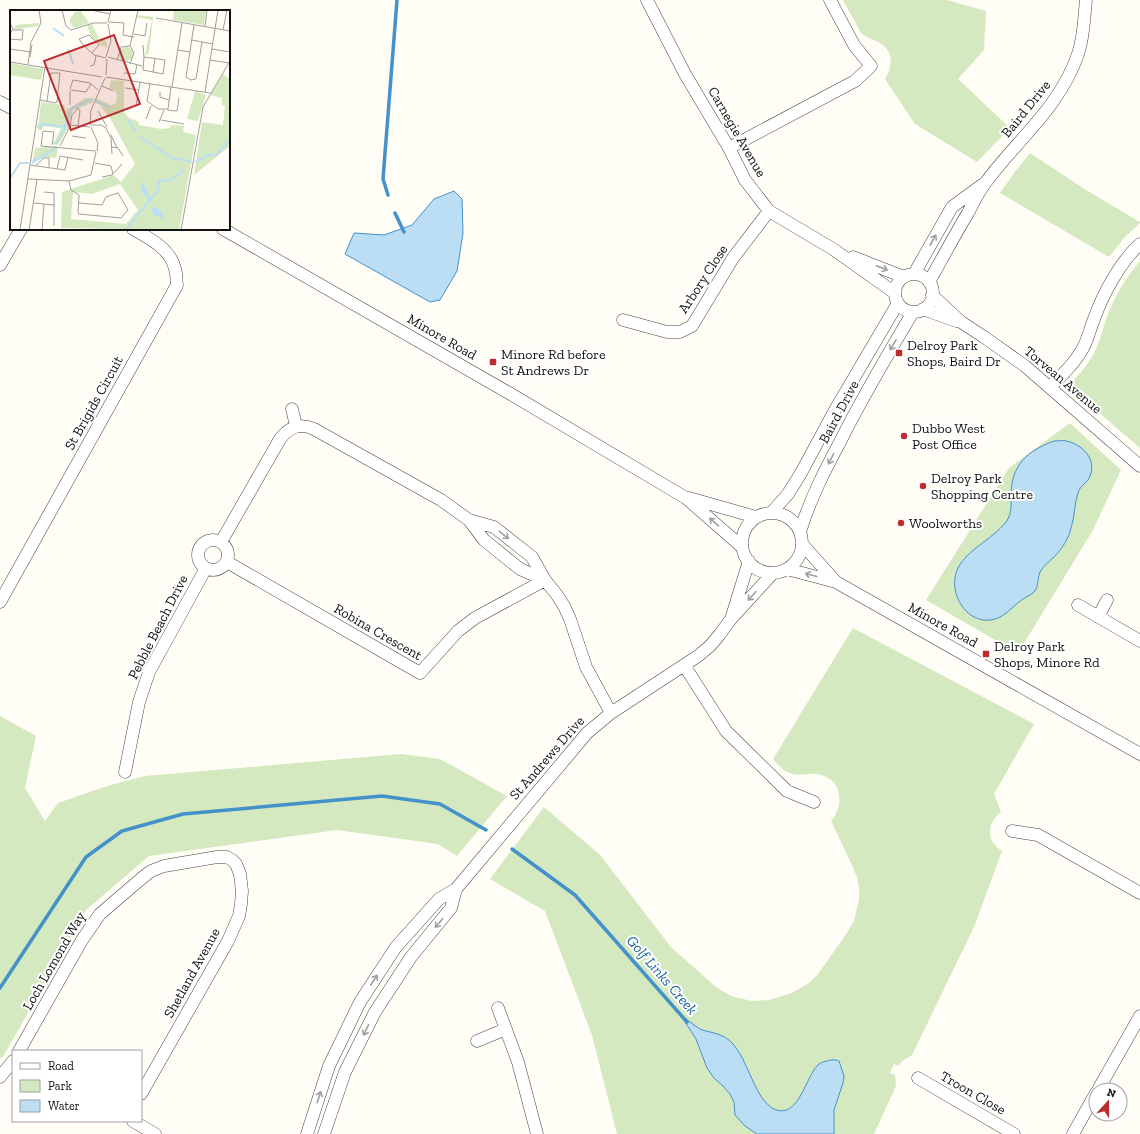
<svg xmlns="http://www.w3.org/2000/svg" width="1140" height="1134" viewBox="0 0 1140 1134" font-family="'Zilla Slab',serif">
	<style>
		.green { fill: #d4e9bf }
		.water { fill: #bbdef4; stroke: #4591c9 }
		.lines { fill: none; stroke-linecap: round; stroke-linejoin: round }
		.stream { stroke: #4591c9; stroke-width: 3.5 }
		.minor-casing { stroke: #444; stroke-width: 13 }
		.minor { stroke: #fff; stroke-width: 12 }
		.oneway { stroke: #a0a0a0 }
		.poi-dot { fill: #bd2d30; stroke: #fff; stroke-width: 1.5 }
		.labels { text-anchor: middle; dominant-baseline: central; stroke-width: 4; stroke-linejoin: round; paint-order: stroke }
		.street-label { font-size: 14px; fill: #111; stroke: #fff }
		.poi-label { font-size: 14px; fill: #111; stroke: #fff; text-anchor: start }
		.water-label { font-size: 15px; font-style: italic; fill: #1d64a0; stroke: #fff }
		.inset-river { fill: none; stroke: #bbdef4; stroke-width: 2 }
		.inset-road { fill: none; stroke: #a09f9a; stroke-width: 1 }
		.view { fill: #bd2d30; fill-opacity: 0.15; stroke: #bd2d30; stroke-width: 2 }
		.inset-edge { fill: none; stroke: #111; stroke-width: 2 }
	</style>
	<rect width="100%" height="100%" fill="#fffdf5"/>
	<!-- green -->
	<path class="green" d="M843 0H947L986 11 984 50 958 79 1010 128 977 162 915 124 885 79C893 66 894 50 878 42 872 39 867 38 861 33Z
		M1030 153 1086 190 1140 222V223L1124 238 1109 257 1000 193 1014 173Z
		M1140 261V448L1074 391V380C1084 369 1093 358 1098 344 1102 335 1103 326 1107 317 1114 297 1126 277 1140 261Z
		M1070 423 1121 470 1093 530 1018 653 926 600 1009 468Z
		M853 628 1034 724 994 794 1001 812C986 824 986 841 1002 851L974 927 912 1055 902 1061 898 1066 894 1064 890 1073 895 1075 896 1086 874 1134H617L592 1035 545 911 490 879 544 807 600 855 671 947 716 987 724 992 734 997 752 1001 769 1000 792 993 809 983 818 974 847 933 854 921 859 900V888L857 877 852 865 831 821C844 806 843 781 821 775 812 772 802 776 793 774 784 773 779 765 773 759Z
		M0 716 36 736 25 788 45 821 58 803 107 786 145 776 401 754 440 759 507 796 457 856 438 844 337 830 149 856 86 910 3 1057 0 1059Z"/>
	<!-- water -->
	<path class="water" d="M454 191 462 199 463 233 457 271 440 300 430 302 345 254 354 233 384 235 412 225 434 199Z
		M1054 441C1058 441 1063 440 1066 441 1082 444 1097 459 1090 476 1088 483 1080 485 1078 493 1074 504 1075 517 1071 528 1069 538 1062 549 1054 557 1050 561 1043 566 1040 572 1037 579 1039 587 1034 592 1030 596 1023 598 1019 602 1014 606 1010 610 1005 614 977 634 948 602 956 573 962 552 992 540 1006 522 1012 514 1011 505 1011 496 1011 465 1027 451 1054 441Z
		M685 1018C690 1022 696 1027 702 1030 713 1033 724 1034 732 1043 748 1059 755 1100 774 1109 798 1120 805 1079 817 1066 819 1063 823 1062 827 1061 831 1060 835 1059 839 1061L844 1076 843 1083 834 1110V1134H757L745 1126 735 1115 734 1102 730 1094 723 1086 714 1078 707 1068 696 1039 683 1019Z"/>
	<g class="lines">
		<!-- stream -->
		<path class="stream" d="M388 195 383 179 397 0
			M395 213 404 232
			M512 849 575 895 687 1022
			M0 988 86 857 122 831 183 814 382 796 440 804 486 830"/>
		<defs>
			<path id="minor" d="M647 0 685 74 729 148 745 180 769 211 833 249 895 293
				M0 102 11 108
				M729 148 855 81 871 66 854 45 830 0
				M223 229 509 393 686 498 742 547
				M853 257 904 277
				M0 265 21 229
				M914 274 952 207 982 185
				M895 293a19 19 0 1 1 38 0a19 19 0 1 1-38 0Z
				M929 282C942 259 954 236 968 213 973 203 979 191 986 182 1018 139 1060 107 1078 54 1084 37 1084 18 1086 0
				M932 295 961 322 984 337 1025 366 1140 466
				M923 309 956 321
				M623 320 667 332H680L692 326 733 258 769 211
				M1050 387C1062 375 1075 363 1083 348 1088 339 1090 329 1094 319 1103 294 1120 262 1140 244
				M292 409 296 426
				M689 498 756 517
				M772 512 788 494 801 473 835 410 898 303
				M742 543a30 30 0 1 1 60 0a30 30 0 1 1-60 0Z
				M469 520 494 527 532 557 545 580 557 595 564 606 570 619 586 667 611 713
				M800 532C810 499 825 470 841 440 863 396 888 354 913 312
				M198 555a15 15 0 1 1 30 0a15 15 0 1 1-30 0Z
				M221 542 280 439C290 426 300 423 314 429L441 500 469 520 484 540 520 569 545 580
				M802 544 836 582
				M227 562 420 673 458 631 475 618 545 580
				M787 569 836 582 1140 754
				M0 602 177 285C176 280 177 274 175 269 171 249 149 238 133 229
				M1078 605 1140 641
				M732 616 749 561
				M1098 617 1107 600
				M684 665 726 731 787 791 814 802
				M125 772 139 702 149 672 206 568
				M1012 831 1038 835 1140 893
				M498 1008 518 1062 537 1134
				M477 1041 506 1029
				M19 1051 82 940 100 914 142 878 151 871 164 866 217 857H227L232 860 236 864 240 874 242 891 241 904 239 916 228 941 141 1094
				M0 1077 13 1061
				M918 1078 1014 1134
				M1098 1090 1140 1016
				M133 1121 155 1134
				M307 1134 329 1066 360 1002 396 947 439 899 456 889 587 733 611 713 698 656 710 646 720 634 731 619 773 573
				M324 1134 345 1072 375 1012 411 957 451 908 456 889
				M1073 1134 1096 1093"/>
		</defs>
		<!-- minor casing -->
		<use href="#minor" class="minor-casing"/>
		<!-- minor -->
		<use href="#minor" class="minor"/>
	</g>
	<!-- one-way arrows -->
	<defs><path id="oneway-shaft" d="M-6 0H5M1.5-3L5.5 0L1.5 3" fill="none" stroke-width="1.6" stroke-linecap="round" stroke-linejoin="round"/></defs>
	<g class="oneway">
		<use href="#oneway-shaft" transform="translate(933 240) rotate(-61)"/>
		<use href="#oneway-shaft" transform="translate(882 268) rotate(21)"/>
		<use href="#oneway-shaft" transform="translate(893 345) rotate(120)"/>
		<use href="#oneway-shaft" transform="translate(831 459) rotate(117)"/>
		<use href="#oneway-shaft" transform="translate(714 522) rotate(-139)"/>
		<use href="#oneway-shaft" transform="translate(504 535) rotate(38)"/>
		<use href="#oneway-shaft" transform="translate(811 575) rotate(-165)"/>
		<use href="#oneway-shaft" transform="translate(752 596) rotate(132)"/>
		<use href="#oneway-shaft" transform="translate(439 923) rotate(130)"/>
		<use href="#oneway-shaft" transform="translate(374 980) rotate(-57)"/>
		<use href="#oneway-shaft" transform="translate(366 1030) rotate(116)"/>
		<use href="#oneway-shaft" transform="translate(319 1097) rotate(-72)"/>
	</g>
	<!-- markers -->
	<g class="poi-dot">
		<rect x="895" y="349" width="8" height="8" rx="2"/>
		<rect x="489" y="358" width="8" height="8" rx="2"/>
		<circle cx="904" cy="436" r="4"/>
		<circle cx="923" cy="486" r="4"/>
		<circle cx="901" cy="523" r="4"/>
		<rect x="982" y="650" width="8" height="8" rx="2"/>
	</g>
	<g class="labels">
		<!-- street labels -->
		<g class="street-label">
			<text transform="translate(1026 109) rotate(-51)">Baird Drive</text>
			<text transform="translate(737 132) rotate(60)">Carnegie Avenue</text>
			<text transform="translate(703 279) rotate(-57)">Arbory Close</text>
			<text transform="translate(442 337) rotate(30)">Minore Road</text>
			<text transform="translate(1063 380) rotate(40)">Torvean Avenue</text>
			<text transform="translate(94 403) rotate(-61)">St Brigids Circuit</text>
			<text transform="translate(839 412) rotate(-62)">Baird Drive</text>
			<text transform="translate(943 625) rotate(29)">Minore Road</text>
			<text transform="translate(158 627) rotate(-63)">Pebble Beach Drive</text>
			<text transform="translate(378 632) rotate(30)">Robina Crescent</text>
			<text transform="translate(547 758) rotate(-49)">St Andrews Drive</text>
			<text transform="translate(54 961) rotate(-60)">Loch Lomond Way</text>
			<text transform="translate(192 973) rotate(-61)">Shetland Avenue</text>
			<text transform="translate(973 1093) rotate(30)">Troon Close</text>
		</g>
		<!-- poi labels -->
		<g class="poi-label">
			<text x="907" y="345">Delroy Park<tspan x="907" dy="16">Shops, Baird Dr</tspan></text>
			<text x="501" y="354">Minore Rd before<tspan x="501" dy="16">St Andrews Dr</tspan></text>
			<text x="912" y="428">Dubbo West<tspan x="912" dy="16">Post Office</tspan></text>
			<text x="931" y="478">Delroy Park<tspan x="931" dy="16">Shopping Centre</tspan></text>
			<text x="909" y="523">Woolworths</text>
			<text x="994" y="646">Delroy Park<tspan x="994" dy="16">Shops, Minore Rd</tspan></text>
		</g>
		<!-- water labels -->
		<g class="water-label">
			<text transform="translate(662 975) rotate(49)">Golf Links Creek</text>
		</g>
	</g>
	<!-- overview -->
	<g transform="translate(10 10)">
		<rect width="220" height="220" fill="#fffdf5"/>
		<path d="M144 0 139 43 135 46 142 10 127 7 128 5 143 7ZM164 0H196L194 15 163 10ZM71 1 79 13 64 18 59 11 65 2ZM29 13 28 16 4 20 6 15ZM82 14 89 29H95L98 38 90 35 81 26 77 15ZM109 44a7 7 0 1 1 14 0a7 7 0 1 1-14 0ZM0 53 33 59 31 70 0 65ZM213 64 220 69V136L184 165 192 112 213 115 215 96 212 95V88L200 85ZM101 70 114 71V102L119 108 129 112V115L151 119 160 118 161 115 174 116 173 122 186 125 169 220 51 218 52 182 104 165 111 172 125 154 100 108 89 94 85 93 86 88 101 95 106 93 107 85 104 80 99 79ZM110 174 128 200 116 214 61 209 63 182 82 184ZM185 81 196 85 188 111 177 109ZM76 88H84L82 93 63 100 59 116 48 135 43 134V131H45L51 118 34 116 32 120H28L31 92 54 95 56 100ZM48 136 46 148 34 147 22 154 25 138Z" fill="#d4e9bf" fill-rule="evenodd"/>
		<path d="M131 170 142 190 141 192 131 181ZM143 196 150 200 156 210 144 205 141 198Z" fill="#bbdef4"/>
		<path class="inset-river" d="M43 18 54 26M58 39 63 54M86 91 99 97M117 109 126 122M27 117 34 114 51 117 56 115M130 127 163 148 182 152M46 134 55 118 61 99 76 91 83 90M22 152 42 141 45 136M185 152 198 145H206L220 130M0 168 10 153H19M116 220 148 180 149 171 160 170 174 160"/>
		<path class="inset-road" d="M52 0 56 16 61 20 83 13H97M81 0 100 4M146 8 220 21M98 12 101 0M99 12 114 13 113 25 124 27M0 13 3 19 0 24M195 17 197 0M213 20 217 0M124 24 135 26 137 13M0 29 12 30 13 20H3M182 30 203 34M133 35 134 47M120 36 128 0M0 39 21 42M202 39 220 42M168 40 180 42M82 43 89 35 79 25 69 29 74 36 84 45 96 48M20 47 22 35M96 47 101 31 98 14M98 47 132 56M134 47 155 50 153 64 133 60ZM107 50 111 37 120 36 124 43 120 54M200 50 219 53M0 52 92 67M18 54 21 32 31 13 29 0M80 56 84 55 86 46M143 62 145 49M114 63 125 64 127 55M96 65 97 49M96 67 200 83M181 70 176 67 184 15M181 70 186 69 192 32M140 73 137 91 148 99H158L161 77M92 76 103 81M162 77 172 13M115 78 129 80M60 79 63 70 80 73 88 80M61 80 76 82 81 74M150 82V87L159 90M195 82 208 0M30 90 46 93 47 92 50 63H41L37 91M60 95V81M126 96 130 72M157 100 167 101 169 88M88 101 97 117M136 109 141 96M151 110 174 114M149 112 154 100M60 115 80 117M80 115 81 100 95 68M81 115H91L96 118 101 128 102 144M81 117 88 133 87 141M101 125 107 138M62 126 76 128M42 135 44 122 33 121 31 136 86 141M50 136 60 116 62 105 68 98 70 101 68 116M101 137 108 138 113 146M85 153 101 156 103 164M20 155 55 160 58 147M26 155 34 148H39V157M47 159 50 146 73 150M92 167 102 165 112 154M18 169 59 171 81 165 86 142M59 171 61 180 69 185 68 203 69 204 111 208 118 200 108 183 96 187 92 195 69 193M34 182 44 183V216M23 193 45 195M10 220 35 57M19 220 27 170M32 220 34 194M171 220 193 97 220 51"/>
		<path class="view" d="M104 25 130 94 61 120 34 51Z"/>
		<rect width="220" height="220" class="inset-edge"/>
	</g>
	<!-- legend -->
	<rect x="12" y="1050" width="130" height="72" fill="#ffffff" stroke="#a0a0a0"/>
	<rect x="20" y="1063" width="20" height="6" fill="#ffffff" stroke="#a0a0a0"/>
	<text x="48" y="1070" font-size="12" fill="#111111">Road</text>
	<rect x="20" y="1080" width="20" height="12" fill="#d4e9bf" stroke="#a0a0a0"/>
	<text x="48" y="1090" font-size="12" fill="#111111">Park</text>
	<rect x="20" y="1100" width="20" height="12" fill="#bbdef4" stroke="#a0a0a0"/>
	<text x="48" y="1110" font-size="12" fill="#111111">Water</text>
	<!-- north arrow -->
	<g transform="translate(1108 1102) rotate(21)"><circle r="19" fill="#ffffff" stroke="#a0a0a0"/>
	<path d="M0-3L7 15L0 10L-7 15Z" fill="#bd2d30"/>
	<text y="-6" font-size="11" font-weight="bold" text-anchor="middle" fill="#111111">N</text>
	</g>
</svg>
